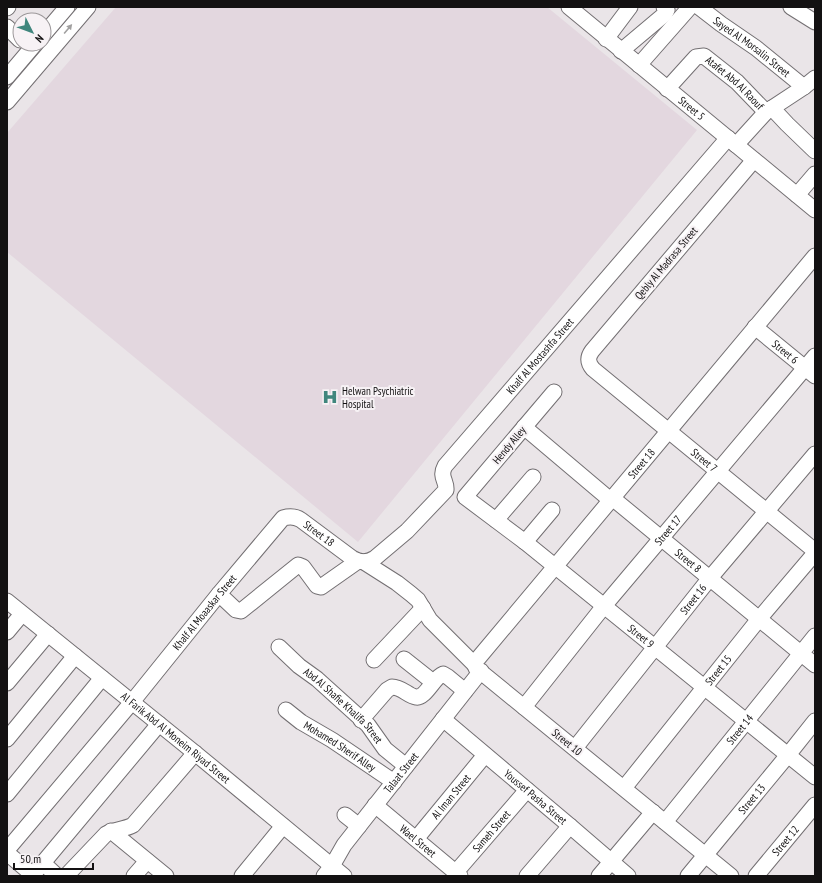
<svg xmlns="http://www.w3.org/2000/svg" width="822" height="883" viewBox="0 0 822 883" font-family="'PT Sans Narrow',sans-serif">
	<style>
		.built { fill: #e3d7df }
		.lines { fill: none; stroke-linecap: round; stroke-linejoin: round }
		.minor-casing { stroke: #736f72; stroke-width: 17 }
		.minor { stroke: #fff; stroke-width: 15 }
		.oneway { fill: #a1a0a0 }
		.labels { text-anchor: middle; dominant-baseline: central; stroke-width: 4; stroke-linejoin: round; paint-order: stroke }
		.street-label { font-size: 11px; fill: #131112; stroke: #f7f2f5 }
		.poi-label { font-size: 11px; fill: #131112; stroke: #f7f2f5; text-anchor: start }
	</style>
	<rect width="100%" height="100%" fill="#eae5e8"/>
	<!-- built -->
	<path class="built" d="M116 7H547L697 130 358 542 7 252V133Z"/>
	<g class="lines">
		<defs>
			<g id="minor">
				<path id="s1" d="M569 7 815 210"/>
				<path id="s2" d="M699 7 721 24 756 48 804 87"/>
				<path d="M791 7 815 22"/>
				<path d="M7 8 8 7"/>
				<path d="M7 27 20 40"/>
				<path d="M44 34 67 7"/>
				<path d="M606 39 630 7"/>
				<path d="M621 51 665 14 667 10 664 7"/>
				<path d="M639 65 690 7"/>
				<path d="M7 77 35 44"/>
				<path id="s3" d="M667 89 696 57 704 56 737 82 766 112"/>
				<path d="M7 102 88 7"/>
				<path d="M772 108 787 124 815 151"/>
				<path d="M736 145 766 112 804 87 815 78"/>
				<path id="s4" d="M754 160 592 351C587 358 588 363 593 369L815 551"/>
				<path d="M797 195 815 174"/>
				<path id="s5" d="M755 327 815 376"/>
				<path id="s6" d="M554 392 465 497 525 542 815 777"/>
				<path id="s7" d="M524 427 608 498 616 501 815 665"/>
				<path d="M496 520 533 477"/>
				<path d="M525 542 552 510"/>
				<path d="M364 562 397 583 411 594 418 600 430 620 475 665"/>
				<path d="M219 594 236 610 241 611 298 565 303 567 317 586 321 587 358 561"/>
				<path id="s8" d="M7 601 195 753 344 876"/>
				<path d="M7 632 22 614"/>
				<path id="s9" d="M279 647 299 666 317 679 368 725 385 749 406 766"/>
				<path d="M404 659 433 682"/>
				<path d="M374 660 423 608"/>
				<path d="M7 683 48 634"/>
				<path id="s10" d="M524 707 604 606 815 356"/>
				<path id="s11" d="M286 710 301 722 332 740 394 782"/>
				<path id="s12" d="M443 719 570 826 628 876"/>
				<path d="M361 720 387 690 392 687C402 687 408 696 416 697 425 699 434 677 443 674L448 677 465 691"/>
				<path d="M7 739 75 656"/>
				<path id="s13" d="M575 748 710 578 815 454"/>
				<path id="s14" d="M624 788 759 619 815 553"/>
				<path d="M7 794 102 678"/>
				<path id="s15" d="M375 805 460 876"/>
				<path d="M345 815 359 826"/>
				<path id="s16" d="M665 822 815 636"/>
				<path d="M111 831 166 876"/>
				<path id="s17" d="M416 839 485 755"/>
				<path id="s18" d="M7 850 132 702 219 594 283 518C290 516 295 516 301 520L352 558C360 563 367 563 375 558L407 531 446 490C447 481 439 477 445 466L728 138"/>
				<path d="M7 853 33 875"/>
				<path d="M43 863 57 876"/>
				<path id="s19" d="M456 872 527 790"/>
				<path d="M32 876 159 724"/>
				<path d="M66 876 106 834C115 829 124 830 133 825L195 753"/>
				<path d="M134 876 147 861"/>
				<path d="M242 876 283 826"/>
				<path id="s20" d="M324 876 332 866 344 845 481 671"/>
				<path d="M527 876 570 826"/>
				<path d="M599 876 653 812"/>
				<path id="s21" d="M688 876 788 755 815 721"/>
				<path id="s22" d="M731 876 476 668 475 665 476 661 815 256"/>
				<path id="s23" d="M756 876 815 805"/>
			</g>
		</defs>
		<!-- minor casing -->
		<use href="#minor" class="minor-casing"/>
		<!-- minor -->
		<use href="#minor" class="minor"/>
	</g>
	<!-- one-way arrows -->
	<defs><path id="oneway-solid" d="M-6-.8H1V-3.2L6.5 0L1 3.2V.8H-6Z"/></defs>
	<use class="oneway" href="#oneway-solid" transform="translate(68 29) rotate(-50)"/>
	<!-- icons -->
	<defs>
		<symbol id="hospital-bare" viewBox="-9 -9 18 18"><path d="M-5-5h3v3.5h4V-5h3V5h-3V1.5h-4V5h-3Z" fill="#40867d" stroke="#f7f2f5" stroke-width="2.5" paint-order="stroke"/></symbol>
	</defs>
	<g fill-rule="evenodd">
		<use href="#hospital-bare" x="319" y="386" width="22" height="22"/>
	</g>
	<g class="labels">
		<!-- street labels -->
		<g class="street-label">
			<text stroke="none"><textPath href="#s2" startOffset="66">Sayed Al Morsalin Street</textPath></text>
			<text stroke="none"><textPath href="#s3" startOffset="92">Atafet Abd Al Raouf</textPath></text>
			<text stroke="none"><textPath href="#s1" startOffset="159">Street 5</textPath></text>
			<text transform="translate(666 263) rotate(-50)">Qebly Al Madrasa Street</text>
			<text stroke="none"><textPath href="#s5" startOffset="39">Street 6</textPath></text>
			<text stroke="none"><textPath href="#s18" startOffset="807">Khalf Al Mostashfa Street</textPath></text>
			<text transform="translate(509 445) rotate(-50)">Hendy Alley</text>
			<text stroke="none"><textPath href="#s4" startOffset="414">Street 7</textPath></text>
			<text stroke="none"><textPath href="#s22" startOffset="594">Street 18</textPath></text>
			<text stroke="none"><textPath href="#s10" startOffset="228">Street 17</textPath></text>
			<text stroke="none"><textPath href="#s18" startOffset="473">Street 18</textPath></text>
			<text stroke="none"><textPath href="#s7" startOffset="212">Street 8</textPath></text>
			<text stroke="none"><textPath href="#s13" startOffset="190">Street 16</textPath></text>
			<text stroke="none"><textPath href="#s18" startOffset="309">Khalf Al Moaaskar Street</textPath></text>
			<text stroke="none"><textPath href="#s6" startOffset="362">Street 9</textPath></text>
			<text stroke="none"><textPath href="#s14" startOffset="151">Street 15</textPath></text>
			<text stroke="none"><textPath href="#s9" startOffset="87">Abd Al Shafie Khalifa Street</textPath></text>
			<text stroke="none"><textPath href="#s16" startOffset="119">Street 14</textPath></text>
			<text stroke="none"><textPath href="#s8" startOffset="217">Al Farik Abd Al Moneim Riyad Street</textPath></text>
			<text transform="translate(567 742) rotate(39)">Street 10</text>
			<text stroke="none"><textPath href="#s11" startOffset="65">Mohamed Sherif Alley</textPath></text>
			<text stroke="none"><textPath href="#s20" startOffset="129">Talaat Street</textPath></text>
			<text stroke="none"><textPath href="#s17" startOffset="55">Al Iman Street</textPath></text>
			<text stroke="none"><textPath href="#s12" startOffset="121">Youssef Pasha Street</textPath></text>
			<text stroke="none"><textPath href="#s21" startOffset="100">Street 13</textPath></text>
			<text stroke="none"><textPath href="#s19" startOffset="54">Sameh Street</textPath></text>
			<text stroke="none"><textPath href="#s23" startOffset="46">Street 12</textPath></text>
			<text stroke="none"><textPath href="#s15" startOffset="56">Wael Street</textPath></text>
		</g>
		<!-- poi labels -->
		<g class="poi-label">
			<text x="342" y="391">Helwan Psychiatric<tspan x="342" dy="13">Hospital</tspan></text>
		</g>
	</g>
	<!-- border -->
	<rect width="822" height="883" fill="none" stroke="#131112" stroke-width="16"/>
	<!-- north arrow -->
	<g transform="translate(32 32) rotate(132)"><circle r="19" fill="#f7f2f5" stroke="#9c989a"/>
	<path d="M0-3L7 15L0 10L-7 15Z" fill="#40867d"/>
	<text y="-6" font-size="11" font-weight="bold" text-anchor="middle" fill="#131112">N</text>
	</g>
	<!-- scale -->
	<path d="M14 863v6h79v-6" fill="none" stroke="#131112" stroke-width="2"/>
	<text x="20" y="863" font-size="12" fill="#131112" stroke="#f7f2f5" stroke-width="3" paint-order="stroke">50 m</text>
</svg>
